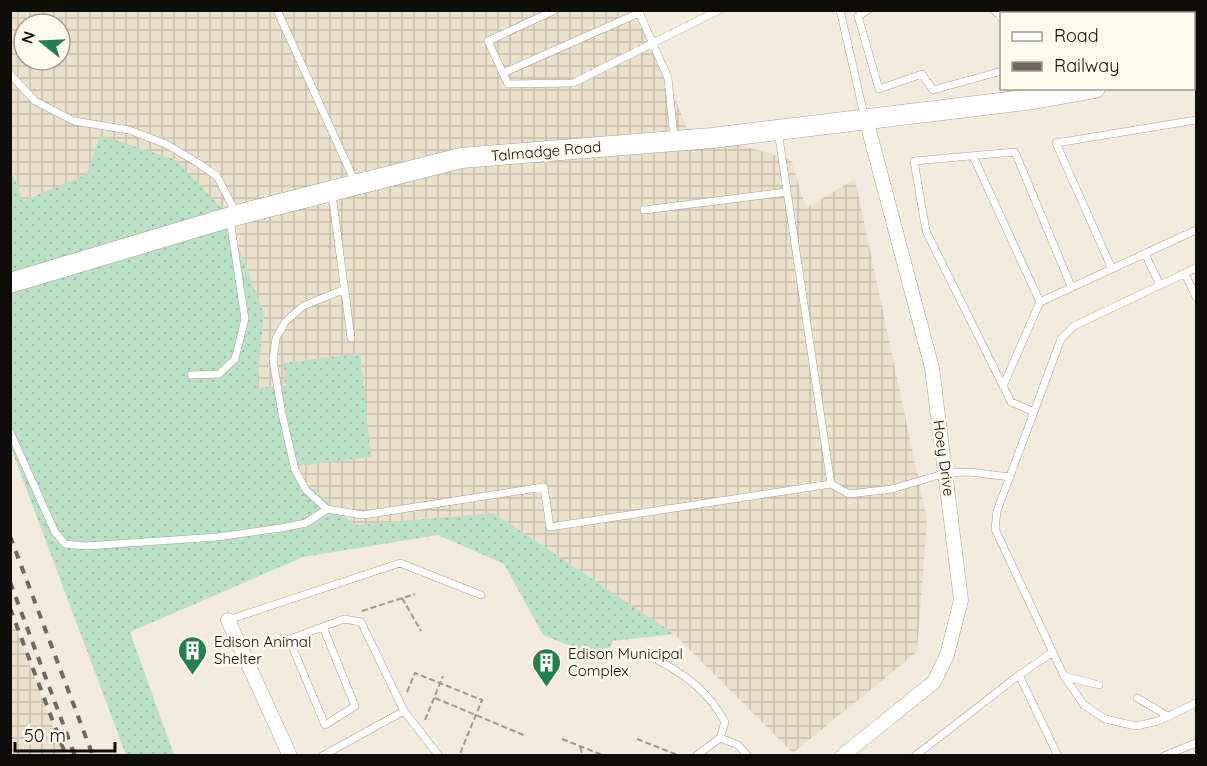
<svg xmlns="http://www.w3.org/2000/svg" width="1207" height="766" viewBox="0 0 1207 766" font-family="Quicksand,sans-serif">
	<style>
		.industrial { fill: url(#industrial-grid); fill-rule: evenodd }
		.grass { fill: url(#grass-dots) }
		.lines { fill: none; stroke-linecap: round; stroke-linejoin: round }
		.lane-casing { stroke: #a7a194; stroke-width: 8 }
		.street-casing { stroke: #a7a194; stroke-width: 15 }
		.secondary-casing { stroke: #a7a194; stroke-width: 21 }
		.path { stroke: #9e998e; stroke-width: 2; stroke-dasharray: 6 3; stroke-linecap: butt }
		.lane { stroke: #fff; stroke-width: 7 }
		.street { stroke: #fff; stroke-width: 14 }
		.secondary { stroke: #fff; stroke-width: 20 }
		.rail { stroke: #6d6960; stroke-width: 4; stroke-dasharray: 8 8; stroke-linecap: butt }
		.labels { text-anchor: middle; dominant-baseline: central; stroke-width: 5; stroke-linejoin: round; paint-order: stroke }
		.street-label { font-size: 15px; fill: #0f0d08; stroke: #fffaee }
		.poi-label { font-size: 15px; fill: #0f0d08; stroke: #fffaee; text-anchor: start }
	</style>
	<defs>
		<pattern id="industrial-grid" width="8" height="8" patternUnits="userSpaceOnUse" patternTransform="scale(1.5)"><rect width="8" height="8" fill="#ebe1cc"/><path d="M0 4h8M4 0v8" fill="none" stroke="#c8c0ae"/></pattern>
		<pattern id="grass-dots" width="8" height="8" patternUnits="userSpaceOnUse" patternTransform="scale(1.5)"><rect width="8" height="8" fill="#bae0c6"/><path d="M2 2h.1M6 6h.1" fill="none" stroke="#9fbfa9" stroke-width="1.8" stroke-linecap="round"/></pattern>
	</defs>
	<rect width="100%" height="100%" fill="#f3ecde"/>
	<!-- industrial -->
	<path class="industrial" d="M10 11H640L687 129 791 160 806 208 855 179 927 520 917 652 793 753 674 634 494 513 355 525 287 466 371 457 284 363 286 385 257 388 264 314 88 174 23 201 11 165ZM24 24H60V60H24Z
		M11 614 63 755H11Z"/>
	<!-- grass -->
	<path class="grass" d="M100 135 176 160 225 212 264 314 257 388 285 385 283 363 360 353 371 457 288 467 355 525 494 513 674 634 613 641 605 660 543 635 504 564 438 535 303 557 130 632 174 755H126L11 448 10 165 23 201 87 174Z"/>
	<g class="lines">
		<defs>
			<path id="lane" d="M277 10 355 182
				M555 10 488 41 508 84 573 83 719 10
				M638 10 668 78 674 138
				M840 10 865 119
				M868 10 858 16 879 89 922 74 933 90 1002 71
				M994 10 1002 18
				M1138 14 1143 10
				M503 73 639 13
				M10 74 35 101 74 121 129 130 166 144 198 163 217 176 236 213
				M973 156 1040 302
				M332 194 351 338
				M644 210 787 192
				M1145 254 1160 285
				M1196 268 1074 326 1061 339 997 511 995 529 1064 676 1084 705 1105 719 1136 726 1158 721 1196 703
				M1112 269 1056 143 1196 120
				M1185 274 1196 297
				M345 289 303 306 285 322 276 338 273 360 282 414 295 470 306 490 327 509 363 515 544 487 550 527 831 484 778 131
				M191 375 219 374 235 359 245 319 230 220
				M1003 386 1040 302 1196 230
				M1034 412 1011 402 926 231 914 161 1015 152 1071 286
				M10 432 55 532 65 544 86 546 217 537 281 528 306 523 327 509
				M831 484 849 494 892 489 946 473 969 472 1010 477
				M228 620 400 563 481 595
				M289 639 325 725 355 706 323 627
				M279 643 344 619 361 622 404 711 439 756
				M1053 652 1019 675 1058 756
				M659 661C688 676 709 693 725 722L720 738
				M1064 676 1099 685
				M1137 698 1168 716
				M322 756 404 711
				M696 756 720 738 738 745 748 756
				M915 756 1019 675
				M1164 756 1196 743"/>
			<path id="street" d="M228 620 290 756
				M842 756 934 682 947 655 961 600 932 368 866 119"/>
			<path id="secondary" d="M1194 20 1196 18
				M1194 77H1196
				M10 283 237 215 461 158 712 138 1033 99 1095 88"/>
		</defs>
		<!-- lane casing -->
		<use href="#lane" class="lane-casing"/>
		<!-- street casing -->
		<use href="#street" class="street-casing"/>
		<!-- secondary casing -->
		<use href="#secondary" class="secondary-casing"/>
		<!-- path -->
		<path class="path" d="M402 598 421 631
			M362 611 415 594
			M407 692 415 673 482 700 459 756
			M435 698 526 736
			M425 720 443 676
			M562 739 605 756
			M637 739 678 755
			M580 747 583 756"/>
		<!-- lane -->
		<use href="#lane" class="lane"/>
		<!-- street -->
		<use href="#street" class="street"/>
		<!-- secondary -->
		<use href="#secondary" class="secondary"/>
		<!-- rail -->
		<path class="rail" d="M10 536 93 756
			M10 582 75 756
			M10 608 66 756"/>
	</g>
	<!-- icons -->
	<defs>
		<symbol id="building-pin" viewBox="-11 -11 22 30"><path d="M0 17L-7.5 6A9.5 9.5 0 1 1 7.5 6Z" fill="#267d50" stroke="#fffaee"/><path d="M-4-6H4V6H1V3H-1V6H-4ZM-2.5-4.3h1.7v1.8h-1.7ZM.8-4.3h1.7v1.8H.8ZM-2.5-1h1.7V.8h-1.7ZM.8-1h1.7V.8H.8Z" fill="#fff"/></symbol>
	</defs>
	<g fill-rule="evenodd">
		<use href="#building-pin" x="176" y="634" width="33" height="45"/>
		<use href="#building-pin" x="530" y="646" width="33" height="45"/>
	</g>
	<g class="labels">
		<!-- street labels -->
		<g class="street-label">
			<text transform="translate(546 151) rotate(-5)">Talmadge Road</text>
			<text transform="translate(944 458) rotate(82)">Hoey Drive</text>
		</g>
		<!-- poi labels -->
		<g class="poi-label">
			<text x="214" y="641">Edison Animal<tspan x="214" dy="17">Shelter</tspan></text>
			<text x="568" y="653">Edison Municipal<tspan x="568" dy="17">Complex</tspan></text>
		</g>
	</g>
	<!-- border -->
	<rect width="1207" height="766" fill="none" stroke="#0f0d08" stroke-width="24"/>
	<!-- legend -->
	<rect x="1000" y="12" width="195" height="78" fill="#fffaee" stroke="#9f9b92" stroke-width="1.5"/>
	<rect x="1012" y="32" width="30" height="9" fill="#ffffff" stroke="#9f9b92" stroke-width="1.5"/>
	<text x="1054" y="42" font-size="18" fill="#0f0d08">Road</text>
	<rect x="1012" y="62" width="30" height="9" fill="#6d6960" stroke="#9f9b92" stroke-width="1.5"/>
	<text x="1054" y="72" font-size="18" fill="#0f0d08">Railway</text>
	<!-- north arrow -->
	<g transform="translate(42 42) rotate(288)"><circle r="28" fill="#fffaee" stroke="#9f9b92" stroke-width="1.5"/>
	<path d="M0-4.5L10 22L0 15L-10 22Z" fill="#267d50"/>
	<text y="-9" font-size="16" font-weight="bold" text-anchor="middle" fill="#0f0d08">N</text>
	</g>
	<!-- scale -->
	<path d="M15 742v9h100v-9" fill="none" stroke="#0f0d08" stroke-width="3"/>
	<text x="24" y="742" font-size="18" fill="#0f0d08" stroke="#fffaee" stroke-width="4.5" paint-order="stroke">50 m</text>
</svg>
